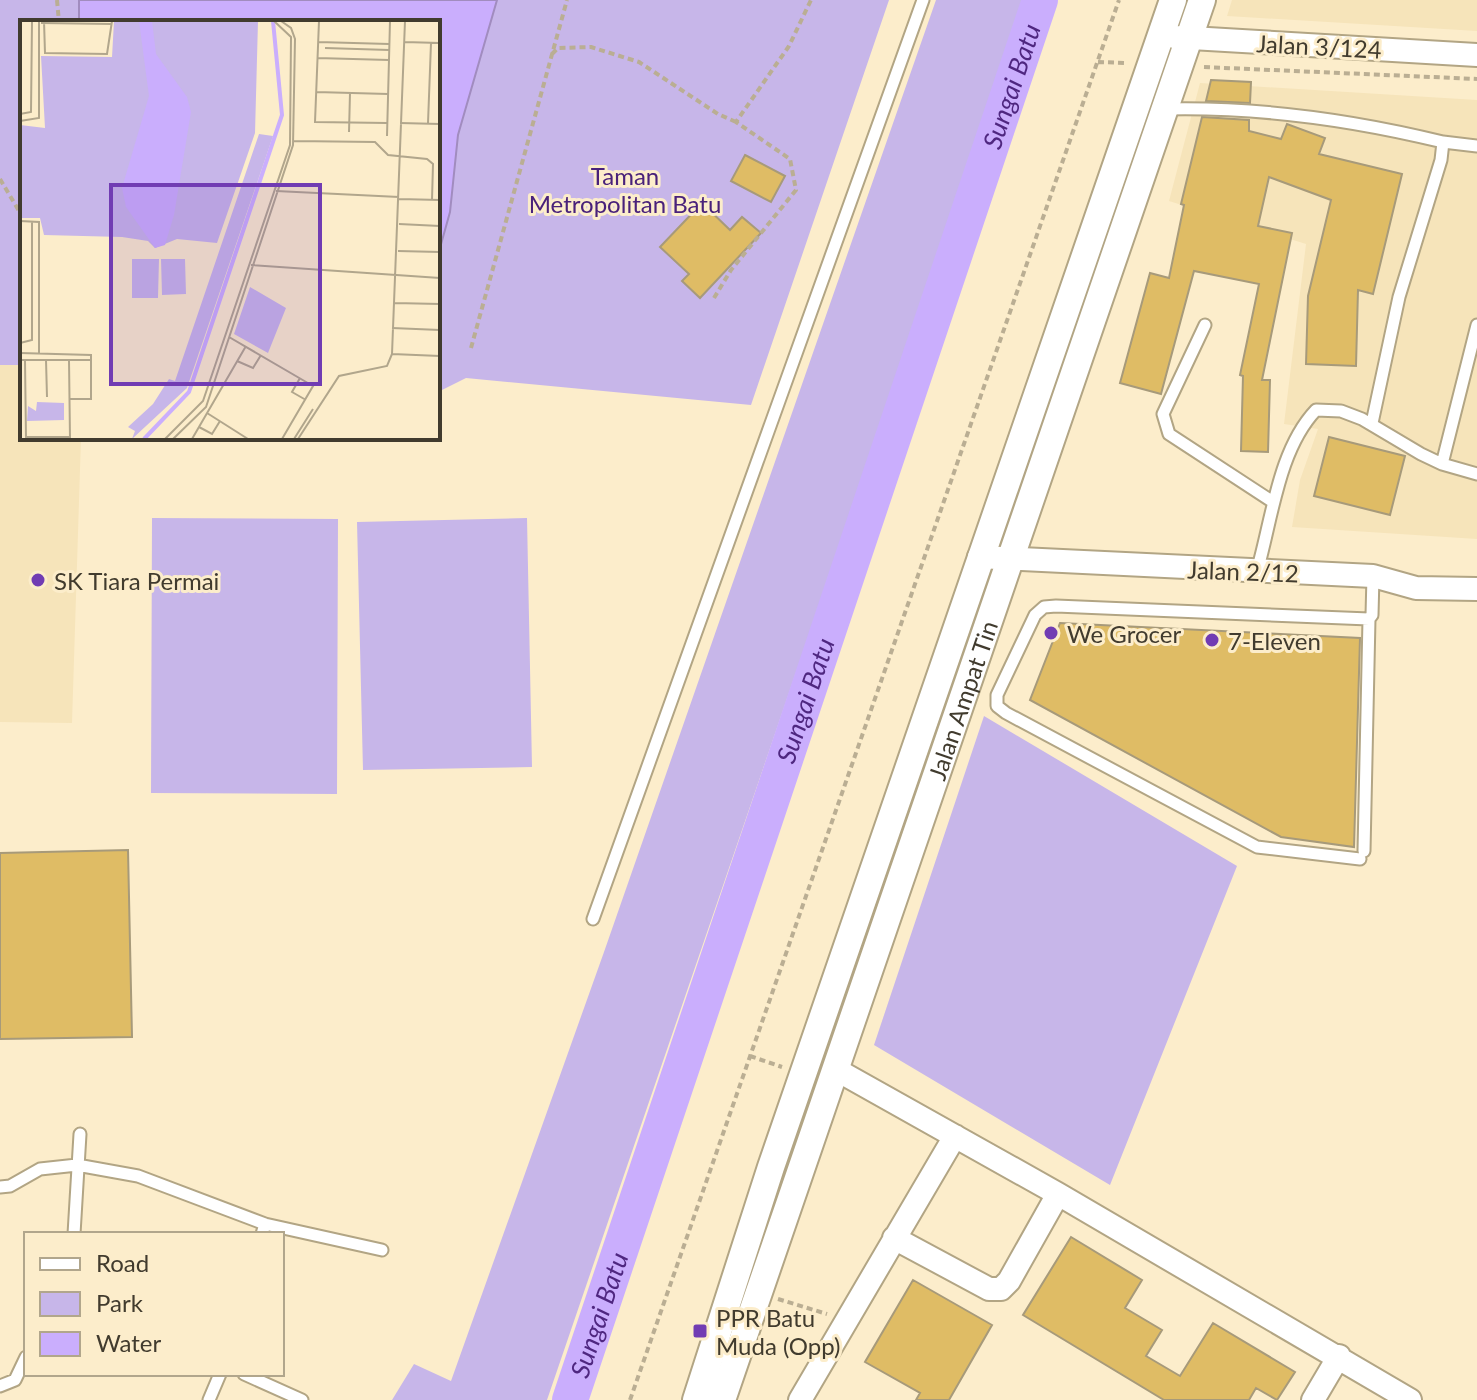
<svg xmlns="http://www.w3.org/2000/svg" width="1477" height="1400" viewBox="0 0 1477 1400" font-family="Lato,sans-serif">
	<style>
		.built { fill: #f6e4ba }
		.green { fill: #c7b6e9 }
		.water { fill: #caaefd; stroke: #a18cbf; stroke-width: 2 }
		.lines { fill: none; stroke-linecap: round; stroke-linejoin: round }
		.river { stroke: #caaefd; stroke-width: 36 }
		.building { fill: #dfbc65; stroke: #a79a7a; stroke-width: 2 }
		.service-casing { stroke: #b2a584; stroke-width: 15 }
		.minor-casing { stroke: #b2a584; stroke-width: 26 }
		.tertiary-casing { stroke: #b2a584; stroke-width: 30 }
		.path { stroke: #baae93; stroke-width: 4; stroke-dasharray: 6 4; stroke-linecap: butt }
		.service { stroke: #fff; stroke-width: 11 }
		.minor { stroke: #fff; stroke-width: 22 }
		.tertiary { stroke: #fff; stroke-width: 26 }
		.poi-dot { fill: #713cb3; stroke: #fcedcb; stroke-width: 3 }
		.labels { text-anchor: middle; dominant-baseline: central; stroke-width: 6; stroke-linejoin: round; paint-order: stroke }
		.street-label { font-size: 24px; fill: #413b2e; stroke: #fcedcb }
		.park-label { font-size: 24px; fill: #49217a; stroke: #fcedcb }
		.poi-label { font-size: 24px; fill: #413b2e; stroke: #fcedcb; text-anchor: start }
		.water-label { font-size: 26px; font-style: italic; fill: #4f2780; stroke: #fcedcb }
		.inset-river { fill: none; stroke: #caaefd; stroke-width: 4 }
		.inset-road { fill: none; stroke: #b1a68c; stroke-width: 2 }
		.view { fill: #713cb3; fill-opacity: 0.15; stroke: #713cb3; stroke-width: 4 }
		.inset-edge { fill: none; stroke: #413b2e; stroke-width: 4 }
	</style>
	<rect width="100%" height="100%" fill="#fcedcb"/>
	<!-- built -->
	<path class="built" d="M1232 0H1477V31L1227 16Z
		M1200 83 1477 100V539L1292 527 1300 480 1318 429 1284 424 1306 244 1169 201Z
		M0 365H22V438H81L72 723 0 722Z"/>
	<!-- green -->
	<path class="green" d="M0 0H889L751 405 466 378 438 392V22H22V365H0Z
		M936 0H1026L547 1400H392L414 1364 451 1381 604 952Z
		M152 518 338 519 337 794 151 793Z
		M527 518 532 767 363 770 357 522Z
		M984 716 1237 866 1110 1185 874 1045Z"/>
	<!-- water -->
	<path class="water" d="M79 0H497L458 135 450 212 438 255V22H79Z"/>
	<g class="lines">
		<!-- river -->
		<path class="river" id="s1" d="M570 1400 1040 0"/>
	</g>
	<!-- building -->
	<path class="building" d="M1211 80 1251 82 1250 103 1206 101Z
		M1202 117 1249 120V131L1281 139 1287 124 1325 138 1319 154 1402 174 1373 294 1358 290 1356 366 1306 364 1308 296 1331 200 1269 177 1258 226 1292 233 1262 380H1270L1268 452 1241 451 1243 376 1240 375 1259 284 1194 271 1161 394 1120 383 1150 273 1169 278 1184 205 1181 204Z
		M745 155 785 176 771 202 731 181Z
		M702 203 730 230 742 217 761 233 700 298 682 281 689 274 660 247Z
		M1329 437 1405 456 1390 515 1314 496Z
		M1060 623 1360 638 1354 847 1281 837 1030 700Z
		M128 850 132 1037 0 1039V853Z
		M1071 1237 1142 1280 1125 1308 1162 1330 1146 1356 1180 1376 1213 1323 1295 1372 1277 1400 1256 1388 1249 1400H1164L1023 1315Z
		M913 1280 992 1325 949 1400H916L920 1393 865 1362Z"/>
	<g class="lines">
		<defs>
			<path id="service" d="M1166 109C1259 107 1353 120 1443 142L1441 160 1399 297 1372 423
				M1443 142 1477 146
				M1205 325 1163 414 1169 434 1273 502
				M1442 464 1477 325
				M1257 571C1272 520 1278 450 1316 410L1341 411 1362 419 1421 454 1442 464 1477 474
				M1369 619 1372 615 1373 576
				M1360 859 1257 847 1006 713 997 706V695L1035 615 1044 607 1056 606 1369 619 1364 851
				M593 919 923 0
				M0 1187 10 1186 40 1169 77 1165 138 1176 265 1224 262 1234
				M265 1224 382 1250
				M74 1234 80 1134
				M244 1374 302 1400
				M0 1386 15 1380 26 1357
				M209 1400 220 1374"/>
			<path id="minor" d="M1174 37 1477 55
				M979 557 1373 576 1416 588 1477 589
				M835 1069 1058 1194 1410 1400
				M894 1238 989 1289H1001L1009 1281 1058 1194
				M800 1400 955 1136
				M1313 1400 1339 1356"/>
			<g id="tertiary">
				<path d="M696 1400 771 1167 1173 0"/>
				<path id="s2" d="M722 1400 1202 0"/>
			</g>
		</defs>
		<!-- service casing -->
		<use href="#service" class="service-casing"/>
		<!-- minor casing -->
		<use href="#minor" class="minor-casing"/>
		<!-- tertiary casing -->
		<use href="#tertiary" class="tertiary-casing"/>
		<!-- path -->
		<path class="path" d="M57 0 59 22
			M552 54 558 48 591 47 639 62 718 114 736 122
			M1098 62 1127 63
			M1204 67 1477 79
			M0 179 22 216
			M714 298 731 270 796 190 790 159 736 122 789 46 811 0
			M471 348 567 0
			M750 1056 782 1067
			M778 1299 827 1314
			M630 1400 1119 0"/>
		<!-- service -->
		<use href="#service" class="service"/>
		<!-- minor -->
		<use href="#minor" class="minor"/>
		<!-- tertiary -->
		<use href="#tertiary" class="tertiary"/>
	</g>
	<!-- markers -->
	<g class="poi-dot">
		<circle cx="38" cy="580" r="8"/>
		<circle cx="1051" cy="633" r="8"/>
		<circle cx="1212" cy="640" r="8"/>
		<rect x="692" y="1323" width="16" height="16" rx="4"/>
	</g>
	<g class="labels">
		<!-- street labels -->
		<g class="street-label">
			<text transform="translate(1319 46) rotate(3)">Jalan 3/124</text>
			<text transform="translate(1243 571) rotate(2)">Jalan 2/12</text>
			<text stroke="none"><textPath href="#s2" startOffset="740">Jalan Ampat Tin</textPath></text>
		</g>
		<!-- park labels -->
		<g class="park-label">
			<text x="625" y="175">Taman<tspan x="625" dy="28">Metropolitan Batu</tspan></text>
		</g>
		<!-- poi labels -->
		<g class="poi-label">
			<text x="54" y="580">SK Tiara Permai</text>
			<text x="1067" y="633">We Grocer</text>
			<text x="1228" y="640">7-Eleven</text>
			<text x="716" y="1317">PPR Batu<tspan x="716" dy="28">Muda (Opp)</tspan></text>
		</g>
		<!-- water labels -->
		<g class="water-label">
			<text stroke="none"><textPath href="#s1" startOffset="1386">Sungai Batu</textPath></text>
			<text stroke="none"><textPath href="#s1" startOffset="738">Sungai Batu</textPath></text>
			<text stroke="none"><textPath href="#s1" startOffset="90">Sungai Batu</textPath></text>
		</g>
	</g>
	<!-- overview -->
	<g transform="translate(20 20)">
		<rect width="420" height="420" fill="#fcedcb"/>
		<path d="M94 1H238L235 113 197 223 157 219 135 228 128 221 102 217 24 215 20 198H0V105L25 108 21 36 92 37ZM239 114 253 116 167 368 112 419 115 411 108 407 133 384 149 359 155 361ZM112 239H139L138 278H112ZM141 239H165L166 274 142 275ZM230 267 266 288 248 333 214 314ZM17 382 44 383V400L7 401 8 386 16 391Z" fill="#c7b6e9"/>
		<path d="M119 1H132L136 34 167 77 171 92 154 195 145 225 135 228 106 187 102 168 129 76Z" fill="#caaefd"/>
		<path class="inset-river" d="M124 419 169 372 262 95 253 1"/>
		<path class="inset-road" d="M24 1 25 33 87 34 92 1M299 1 295 102 367 103M21 3 92 4M298 22 369 24M384 22 420 23M305 28 369 30M297 38 369 40M296 72 368 74M0 94 11 92 12 1M0 101 19 98V1M380 103 420 104M408 103 411 23M329 112 330 73M367 116 370 1M274 121 355 122 368 135 407 139 413 144 412 180M256 171 379 177M379 179 420 180M0 201 19 202V333M379 204 420 206M378 231 420 232M231 245 420 258M374 283 420 284M372 308 420 310M209 317 293 366 262 419M0 323 12 320V201M0 333 71 335V379H49M372 334 420 336M0 340H71M5 340 6 419M26 340 27 377M49 340 50 419M217 341 233 348 241 335M280 358 272 372 286 380M187 393 228 419M179 407 192 414 200 401M6 417H50M145 419 183 381 270 125 271 17 254 1M153 419 186 387 273 125 275 19 271 8 261 1M172 419 226 326M274 419 293 389M278 419 319 356 367 346 372 334 385 1"/>
		<path class="view" d="M91 165H300V364H91Z"/>
		<rect width="420" height="420" class="inset-edge"/>
	</g>
	<!-- legend -->
	<rect x="24" y="1232" width="260" height="144" fill="#fcedcb" stroke="#b1a68c" stroke-width="2"/>
	<rect x="40" y="1258" width="40" height="12" fill="#ffffff" stroke="#b1a68c" stroke-width="2"/>
	<text x="96" y="1272" font-size="24" fill="#413b2e">Road</text>
	<rect x="40" y="1292" width="40" height="24" fill="#c7b6e9" stroke="#b1a68c" stroke-width="2"/>
	<text x="96" y="1312" font-size="24" fill="#413b2e">Park</text>
	<rect x="40" y="1332" width="40" height="24" fill="#caaefd" stroke="#b1a68c" stroke-width="2"/>
	<text x="96" y="1352" font-size="24" fill="#413b2e">Water</text>
</svg>
